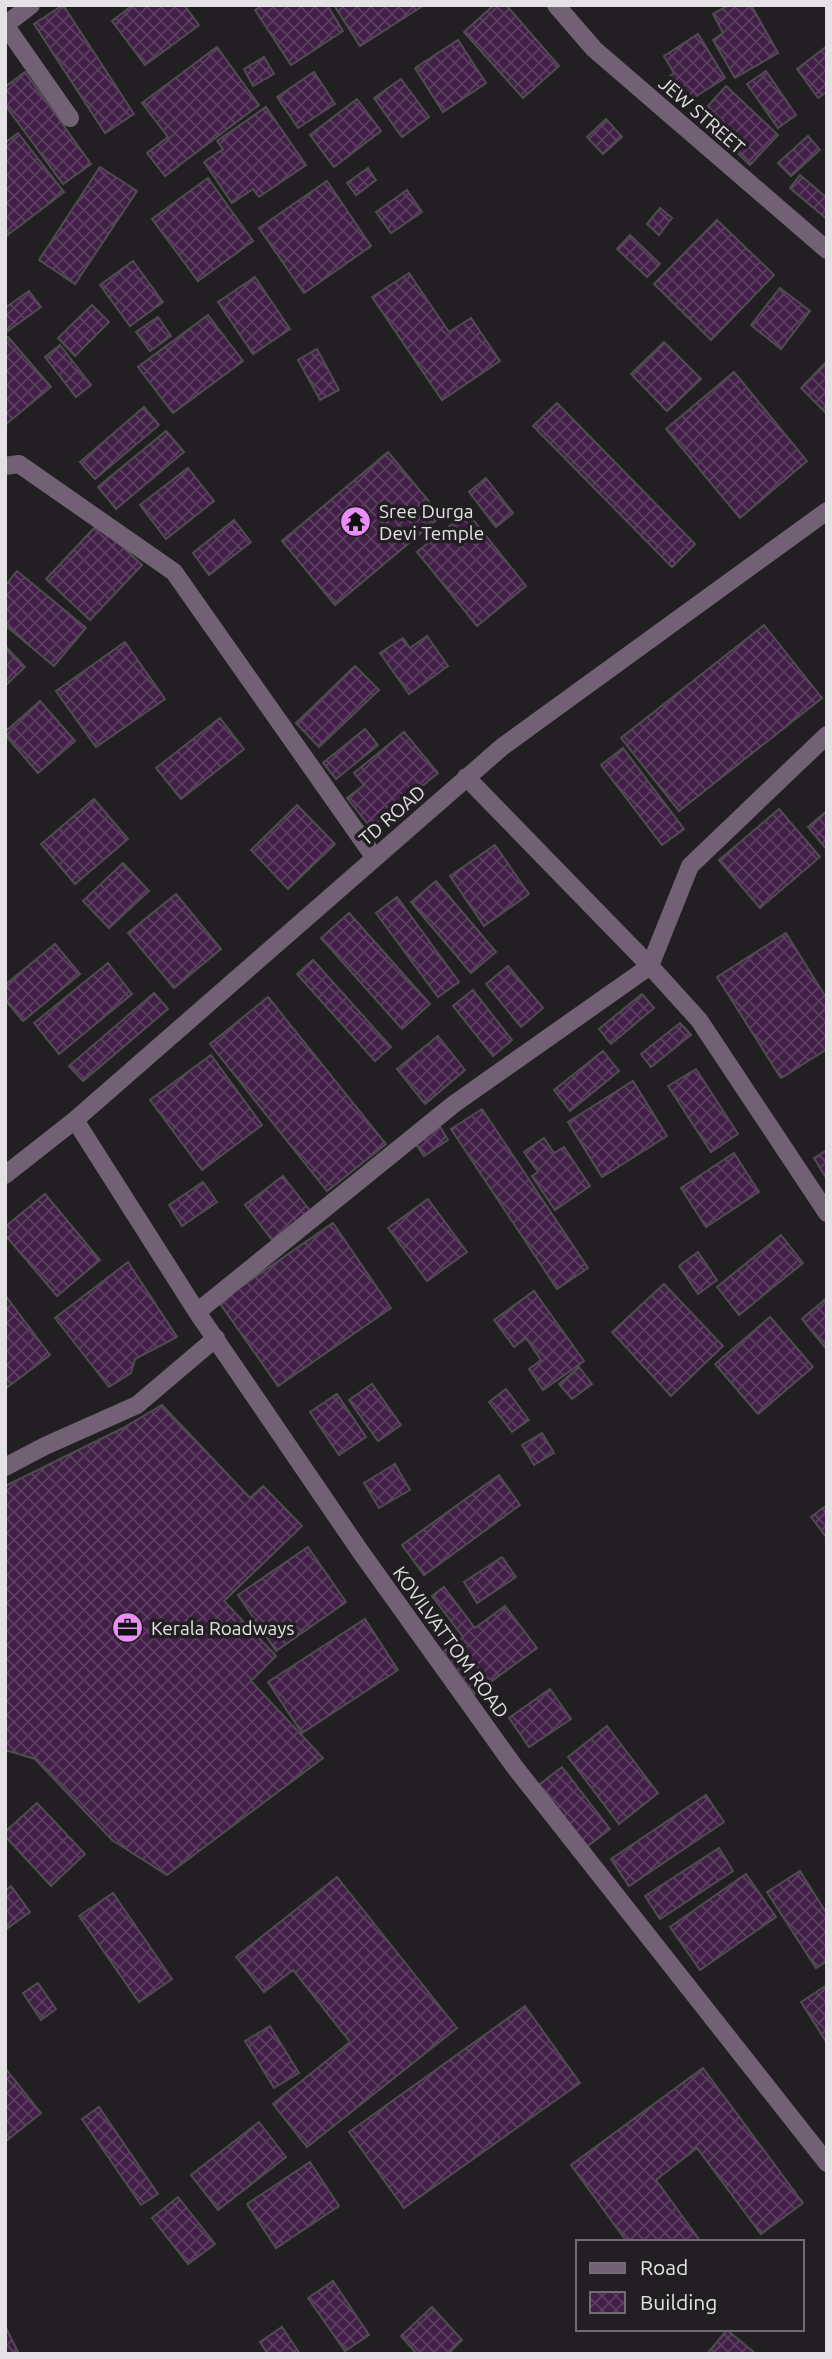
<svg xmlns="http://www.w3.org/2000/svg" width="832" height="2359" viewBox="0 0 832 2359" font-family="Ubuntu,sans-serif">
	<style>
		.building { fill: url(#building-cross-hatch); stroke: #4f4d4f; stroke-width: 2 }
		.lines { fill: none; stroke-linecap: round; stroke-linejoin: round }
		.minor { stroke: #726174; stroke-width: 18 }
		.labels { text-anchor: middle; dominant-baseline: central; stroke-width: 7; stroke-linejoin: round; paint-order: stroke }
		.street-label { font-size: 19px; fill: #e4e2e4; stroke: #211f21 }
		.poi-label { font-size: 19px; fill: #e4e2e4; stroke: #211f21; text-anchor: start }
	</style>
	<defs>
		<pattern id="building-cross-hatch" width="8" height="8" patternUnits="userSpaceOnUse" patternTransform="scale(1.75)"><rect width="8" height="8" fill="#411f47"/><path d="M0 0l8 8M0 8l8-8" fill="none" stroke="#5c3f61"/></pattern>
	</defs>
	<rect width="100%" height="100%" fill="#211f21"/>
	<!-- building -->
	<path class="building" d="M63 5 134 114 105 133 34 24Z
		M133 5H184L199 25 145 65 112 21Z
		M263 5H327L343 31 291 65 255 10Z
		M334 5H424L360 46Z
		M494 5H506L559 66 523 98 464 32Z
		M729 5H751L778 53 735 78 713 40 723 33 713 14Z
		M698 34 725 78 687 102 670 76 674 73 664 56Z
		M458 40 486 83 443 112 415 68Z
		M827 46V92L818 98 797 69Z
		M217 47 259 105 165 176 147 153 168 137 142 103Z
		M264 57 274 74 253 86 244 69Z
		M766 71 796 115 778 128 747 84Z
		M25 72 91 164 63 184 5 105V87Z
		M314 72 335 104 298 128 277 97Z
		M401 79 429 117 402 137 374 98Z
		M726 86 778 135 750 165 699 116Z
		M357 99 381 131 334 167 310 135Z
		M266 107 306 165 259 197 253 189 232 203 204 162 223 149 217 141Z
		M606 119 622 137 603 154 587 137Z
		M18 133 64 192 5 237V143Z
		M808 136 820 150 791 176 778 163Z
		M100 167 137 191 75 284 39 260Z
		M368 168 376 180 356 195 347 183Z
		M800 175 827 198V219L790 188Z
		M208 178 253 241 198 281 152 219Z
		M327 181 371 246 304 293 259 228Z
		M407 190 422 212 391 233 376 212Z
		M660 208 672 218 659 235 647 224Z
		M717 220 774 275 711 340 654 284Z
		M630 235 660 264 647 277 617 249Z
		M133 261 163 302 130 326 100 285Z
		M409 273 449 332 471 318 500 361 442 400 372 297Z
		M255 277 290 329 253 354 218 302Z
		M780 288 810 311 781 349 751 325Z
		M29 291 41 307 5 333V308Z
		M92 305 109 322 75 356 58 338Z
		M208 315 243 361 173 413 138 367Z
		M158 317 171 336 150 351 136 332Z
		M8 337 51 387 5 425V339Z
		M664 342 701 379 667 411 631 374Z
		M60 345 91 385 76 397 45 357Z
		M317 349 339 390 320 400 298 360Z
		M827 361V414L801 388Z
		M734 372 807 461 740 518 666 429Z
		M557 403 695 544 672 567 533 426Z
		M144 407 159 425 95 479 80 462Z
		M166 431 184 452 116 509 98 487Z
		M388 452 441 516 335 605 282 541Z
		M188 468 214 501 166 539 140 505Z
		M486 478 513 513 496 527 469 492Z
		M467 512 526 586 477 626 417 552Z
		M234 520 251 542 209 575 193 553Z
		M98 524 142 565 90 620 46 579Z
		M17 571 86 628 54 666 5 625V586Z
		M764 625 822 698 679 811 621 738Z
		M427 636 448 666 409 694 380 653 403 638 410 648Z
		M125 642 165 699 96 747 56 691Z
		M5 646 25 667 5 686Z
		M355 666 379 690 319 747 296 723Z
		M40 701 75 741 38 773 5 735V732Z
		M220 718 244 749 181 799 156 768Z
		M365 729 378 745 336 779 323 763Z
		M404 732 438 773 371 828 347 798 364 785 354 773Z
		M623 748 684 829 662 845 601 765Z
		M94 799 128 839 75 884 41 844Z
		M297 805 335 844 288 889 251 850Z
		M779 809 820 857 760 908 719 860Z
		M827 811V850L808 827Z
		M495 845 529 894 484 926 450 876Z
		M123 863 149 891 109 928 83 901Z
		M436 881 496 952 471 973 411 902Z
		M176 894 221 949 174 988 128 933Z
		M397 897 459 982 438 997 376 913Z
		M349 913 430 1004 402 1029 321 938Z
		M786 933 827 999V1049L781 1078 717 977Z
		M55 944 80 974 23 1021 5 1000V985Z
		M313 960 391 1047 375 1061 297 974Z
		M108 963 132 994 59 1054 34 1023Z
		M508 966 543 1008 521 1027 486 984Z
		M473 990 512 1040 493 1056 453 1006Z
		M154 993 168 1009 83 1081 69 1066Z
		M642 994 654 1008 611 1044 599 1029Z
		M268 997 386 1144 327 1191 210 1044Z
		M680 1023 691 1035 651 1067 641 1054Z
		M438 1036 465 1070 425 1104 397 1069Z
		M603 1051 619 1071 570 1111 554 1090Z
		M211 1055 262 1125 202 1170 150 1100Z
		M696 1069 738 1134 711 1152 668 1086Z
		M633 1081 667 1136 602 1177 568 1122Z
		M482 1109 588 1268 557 1289 451 1129Z
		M439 1125 448 1140 424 1156 414 1141Z
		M544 1138 554 1153 564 1147 590 1186 555 1210 532 1176 538 1172 524 1152Z
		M827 1150V1179L814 1158Z
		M734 1153 759 1192 706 1227 681 1188Z
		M283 1176 311 1212 273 1241 245 1205Z
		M203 1182 217 1202 182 1226 169 1205Z
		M45 1194 100 1260 57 1296 5 1235V1227Z
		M428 1199 467 1252 427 1281 388 1228Z
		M333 1223 391 1308 278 1386 219 1302Z
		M781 1235 803 1263 739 1315 717 1287Z
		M698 1252 717 1280 698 1294 679 1266Z
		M128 1262 177 1337 135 1359 131 1373 109 1387 55 1318Z
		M664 1284 723 1346 671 1396 612 1332Z
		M534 1291 584 1361 543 1390 529 1369 541 1360 526 1338 514 1347 494 1320Z
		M5 1295 50 1355 5 1389Z
		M827 1298V1350L802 1319Z
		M770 1317 813 1367 758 1414 715 1364Z
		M579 1367 592 1384 572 1399 559 1384Z
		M372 1384 401 1425 378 1441 349 1400Z
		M506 1389 529 1420 512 1432 489 1402Z
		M337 1394 366 1437 339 1455 310 1412Z
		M162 1405 250 1498 263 1486 302 1526 224 1601 276 1656 251 1681 323 1758 167 1875 112 1840 35 1759 5 1750V1486L123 1428Z
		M542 1433 554 1453 534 1465 522 1445Z
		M395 1464 410 1490 379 1508 364 1483Z
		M499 1475 520 1505 424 1575 402 1545Z
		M827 1505V1538L811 1517Z
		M308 1547 346 1602 276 1651 238 1595Z
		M502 1557 516 1577 477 1603 464 1582Z
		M444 1587 475 1628 505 1606 537 1648 474 1694 443 1652 463 1637 432 1596Z
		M365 1619 398 1670 302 1733 268 1682Z
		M550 1689 571 1719 529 1747 509 1718Z
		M607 1726 658 1793 619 1824 568 1757Z
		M562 1767 610 1829 585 1848 536 1787Z
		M706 1795 724 1822 629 1886 611 1859Z
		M37 1803 85 1854 51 1886 5 1836V1832Z
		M719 1848 733 1871 660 1919 645 1896Z
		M800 1871 827 1914V1961L816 1968 767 1892Z
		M746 1874 776 1917 700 1970 670 1927Z
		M337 1877 457 2028 307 2147 273 2104 350 2042 293 1970 264 1992 236 1957Z
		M11 1886 30 1912 5 1930V1891Z
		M113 1893 172 1979 139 2002 79 1916Z
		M38 1983 56 2009 41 2020 23 1993Z
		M827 1985V2043L801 2002Z
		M525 2006 580 2083 404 2208 349 2132Z
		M270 2026 299 2073 274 2088 245 2041Z
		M5 2068 41 2113 5 2142Z
		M703 2068 803 2203 761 2234 697 2148 656 2180 701 2242H627L571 2165Z
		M99 2107 158 2194 141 2205 82 2119Z
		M259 2122 286 2157 218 2210 191 2175Z
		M310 2162 339 2206 276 2248 247 2204Z
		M178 2197 215 2244 188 2264 152 2218Z
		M333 2281 369 2335 345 2351 308 2298Z
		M432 2307 462 2340 448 2354H417L401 2336Z
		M5 2326 19 2354H5Z
		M282 2327 300 2354H268L260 2342Z
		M727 2330 756 2354H707Z"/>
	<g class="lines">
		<!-- minor -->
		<path class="minor" d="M31 5 5 25 70 118
			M556 5 594 49 827 250
			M5 466 19 464 174 572 375 858
			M466 777 650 966 699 1020 827 1213
			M75 1120 197 1312 360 1551 514 1766 827 2163
			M5 1175 75 1120 502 747 827 511
			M197 1312 454 1104 650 966 690 866 827 735
			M5 1467 45 1446 137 1405 216 1338"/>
	</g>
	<!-- icons -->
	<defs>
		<symbol id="temple-disc" viewBox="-11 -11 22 22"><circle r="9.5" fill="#eb8dfb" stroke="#211f21"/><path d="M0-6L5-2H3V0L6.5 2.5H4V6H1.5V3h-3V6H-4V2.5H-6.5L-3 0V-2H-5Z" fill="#111"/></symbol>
		<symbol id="office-disc" viewBox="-11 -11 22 22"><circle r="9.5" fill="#eb8dfb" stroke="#211f21"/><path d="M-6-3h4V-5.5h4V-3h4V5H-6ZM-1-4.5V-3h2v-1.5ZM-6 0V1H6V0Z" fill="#111"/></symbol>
	</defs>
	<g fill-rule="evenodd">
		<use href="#temple-disc" x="338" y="504" width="35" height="35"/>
		<use href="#office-disc" x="110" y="1610" width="35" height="35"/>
	</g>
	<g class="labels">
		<!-- street labels -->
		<g class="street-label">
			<text transform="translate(702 115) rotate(41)">JEW STREET</text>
			<text transform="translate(392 815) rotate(-41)">TD ROAD</text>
			<text transform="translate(451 1642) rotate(54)">KOVILVATTOM ROAD</text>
		</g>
		<!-- poi labels -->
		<g class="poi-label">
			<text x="379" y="511">Sree Durga<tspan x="379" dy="22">Devi Temple</tspan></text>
			<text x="151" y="1628">Kerala Roadways</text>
		</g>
	</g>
	<!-- border -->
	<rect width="832" height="2359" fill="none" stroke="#e4e2e4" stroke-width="14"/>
	<!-- legend -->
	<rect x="576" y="2240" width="228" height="91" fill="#211f21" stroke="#6f6d6f" stroke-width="2"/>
	<rect x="590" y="2263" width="35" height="10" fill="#726174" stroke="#6f6d6f" stroke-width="2"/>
	<text x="640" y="2275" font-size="21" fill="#e4e2e4">Road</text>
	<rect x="590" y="2292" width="35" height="21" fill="url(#building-cross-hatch)" stroke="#6f6d6f" stroke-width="2"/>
	<text x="640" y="2310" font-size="21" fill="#e4e2e4">Building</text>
</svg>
